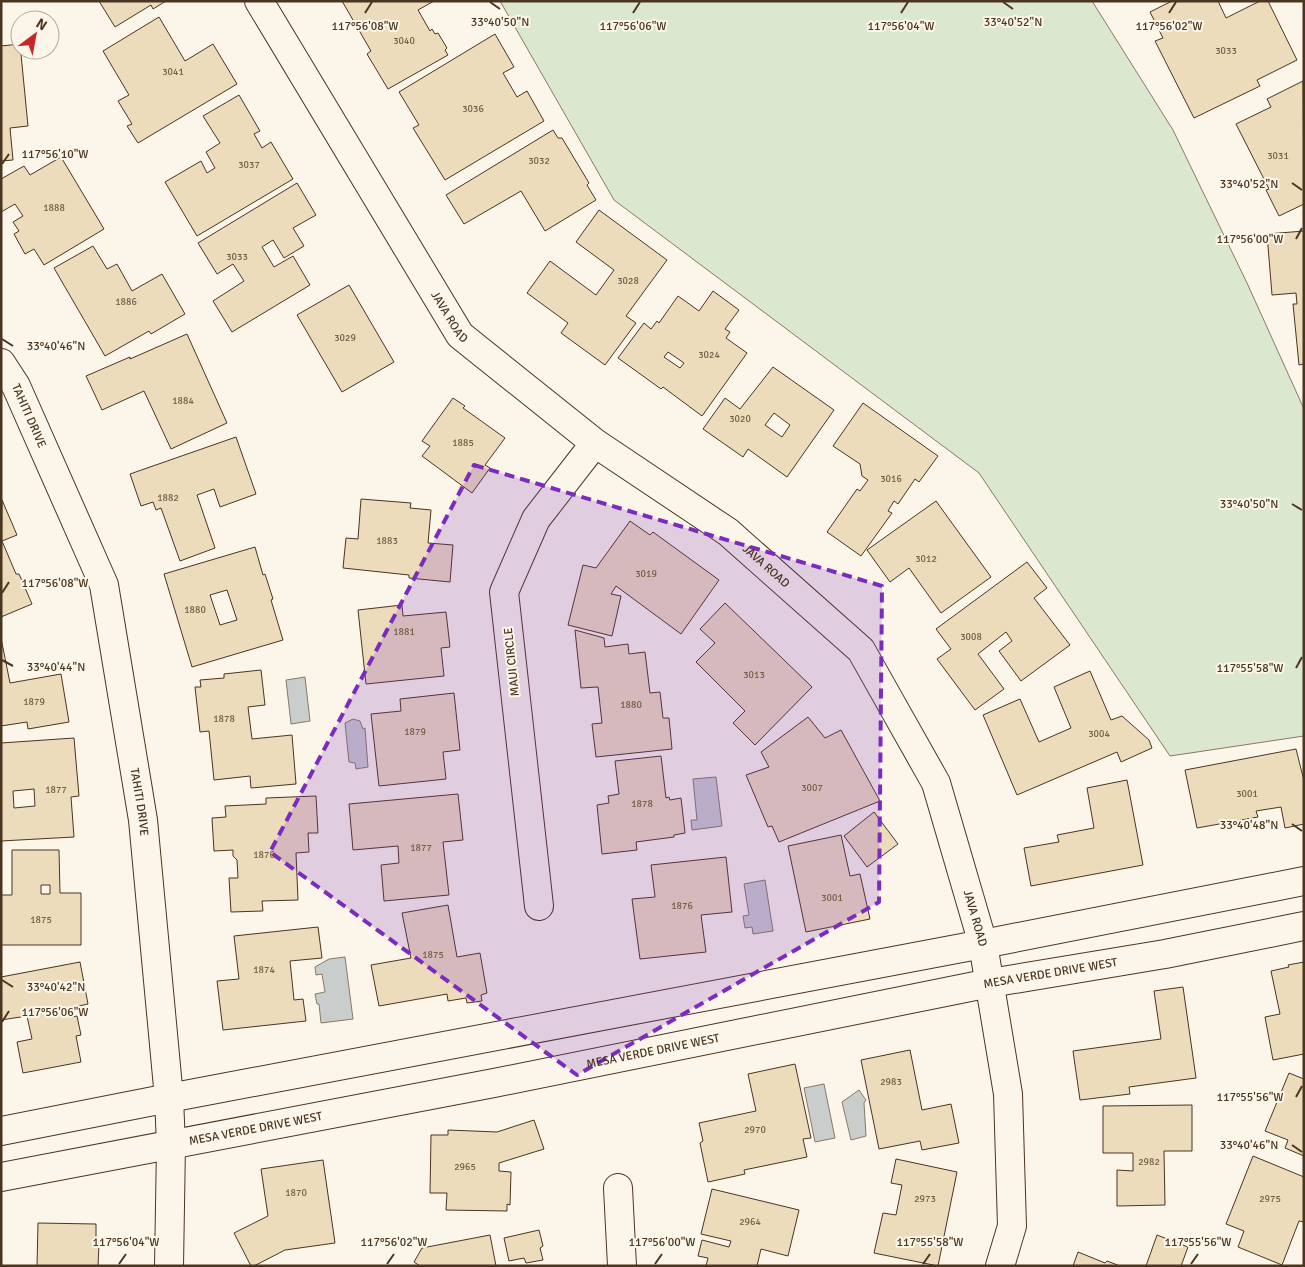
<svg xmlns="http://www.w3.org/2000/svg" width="1305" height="1267" viewBox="0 0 1305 1267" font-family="Signika,sans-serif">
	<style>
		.green { fill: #dce7d0; stroke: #887966 }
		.water { fill: #c9cecd; stroke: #887966 }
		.building { fill: #ecdcbc; stroke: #4a3520; fill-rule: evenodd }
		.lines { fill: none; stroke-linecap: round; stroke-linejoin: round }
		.minor-casing { stroke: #4a3520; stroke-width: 30 }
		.minor { stroke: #fbf6e9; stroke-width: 28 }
		.marked { fill: #7b2cbf; fill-opacity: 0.2; stroke: #7b2cbf; stroke-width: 4; stroke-dasharray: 10 6; stroke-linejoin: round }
		.ticks { fill: none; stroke: #4a3520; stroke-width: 2 }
		.labels { text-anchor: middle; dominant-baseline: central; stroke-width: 4; stroke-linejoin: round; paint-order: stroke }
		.number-label { font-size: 10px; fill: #725f47 }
		.street-label { font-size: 12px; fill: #4a3520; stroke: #fbf6e9 }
		.ticks-label { font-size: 12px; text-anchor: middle; fill: #4a3520; stroke: #fbf6e9; stroke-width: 4; stroke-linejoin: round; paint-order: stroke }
	</style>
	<rect width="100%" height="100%" fill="#fbf6e9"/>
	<!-- green -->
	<path class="green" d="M500 1H1092L1173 130 1247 283 1304 409V736L1170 756 979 473 614 200Z"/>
	<!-- water -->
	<path class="water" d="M305 677 310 721 291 724 286 680Z
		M353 719 360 721 363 729 365 728 368 767 356 769 355 763 349 762 345 723Z
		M716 777 722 826 692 830 691 820H697L693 779Z
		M765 880 773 931 753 934 752 927 745 928 743 916 749 915 744 884Z
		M345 957 353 1019 321 1023 319 1004H317L315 994 325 992 322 974 316 975 315 967 329 959Z
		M824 1084 835 1138 815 1142 804 1088Z
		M859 1090 866 1100 864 1103 866 1136 851 1140 842 1102Z"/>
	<!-- building -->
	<path class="building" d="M99 1H166L153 9 151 5 115 27Z
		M342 1H434L418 10 430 31 432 29 435 34 438 33 447 48 445 50 448 55 388 89 367 54 371 51Z
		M1172 1H1218L1226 18 1260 1H1268L1297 60 1257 80 1260 86 1194 118 1155 41 1163 38 1150 12Z
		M159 17 185 61 213 44 237 84 138 143 127 126 132 124 118 101 129 95 103 51Z
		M495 34 514 67 503 73 517 97 527 91 544 121 445 180 413 128 419 125 399 92Z
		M20 44 28 126 10 128 13 160 1 161V46Z
		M1303 81 1304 204 1279 216 1266 190 1269 189 1236 124 1271 107 1267 99Z
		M239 95 260 131 254 134 262 148 271 142 293 179 197 236 165 182 201 161 207 173 215 168 206 152 220 143 203 116Z
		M553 130 558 138H562L589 183 587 185 596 200 545 231 521 191 464 224 446 195Z
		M61 157 104 229 44 265 34 249 25 254 14 234 19 231 13 222 23 216 15 204 1 212V179L24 166 30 175Z
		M297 183 316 215 293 228 304 246 284 258 273 240 262 247 274 267 293 256 310 285 232 332 213 301 244 281 233 264 217 274 198 243Z
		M599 210 667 260 626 316 636 323 605 365 561 333 568 323 527 293 550 261 596 295 614 270 576 242Z
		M1304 231V364L1299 365 1293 304H1297L1296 293 1272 295 1267 234Z
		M93 246 107 269 117 264 132 291 162 274 185 314 151 334 149 331 105 356 54 268Z
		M349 285 394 362 342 392 297 315Z
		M713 291 739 310 725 329 730 332 726 338 747 353 702 416 663 387 661 389 618 358 644 323 651 329 657 321 659 323 678 296 699 311ZM668 352 684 363 680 368 664 357Z
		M187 334 227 423 171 449 144 391 102 410 86 376 130 357V359Z
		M773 367 834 410 787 477 748 449 743 457 703 429 725 398 740 409ZM774 413 790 425 782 437 765 425Z
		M453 398 465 406 463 408 505 438 485 465 490 468 472 493 422 456 430 446 422 441Z
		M863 403 938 456 919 482 915 479 898 504 894 501 888 511 892 513 861 556 827 532 857 489 860 491 868 480 862 476 860 464 833 446Z
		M236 437 256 494 220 507 214 489 197 495 215 548 180 561 161 508 156 510 153 502 141 506 130 474Z
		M361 499 411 503 410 508 431 510 428 543 453 545 450 582 409 578V575L343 568 346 538 358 539Z
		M2 500 17 535 2 541 16 574H19L32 604 1 617Z
		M936 501 991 577 941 613 909 568 890 582 867 550Z
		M630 521 650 535 653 532 719 580 681 634 616 586 611 594 621 596 612 636 568 625 583 565 596 568Z
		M255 547 263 575 265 574 273 599 271 600 283 640 192 667 164 574ZM227 590 237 620 220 625 210 595Z
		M1027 562 1047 588 1034 598 1070 645 1021 681 999 651 1012 641 1006 632 978 654 1004 689 975 710 937 659 951 649 936 629Z
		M725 603 812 687 755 745 733 723 745 711 696 662 715 643 700 629Z
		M402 605 403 616 446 612 450 647 441 648 444 676 366 684 358 610Z
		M575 630 604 638 605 647 628 644 629 654 645 652 650 693 660 692 663 718H669L672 749 596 757 592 724 602 723 598 687 581 688Z
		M1 638 10 683 61 674 69 722 28 729 27 722 1 726Z
		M261 670 265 705 248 707 252 739 292 735 296 784 251 788 250 776 214 780 209 731 200 732 195 687H201L200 680 224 678V674Z
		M1090 671 1111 720 1122 716 1149 740 1152 748 1121 762 1117 752 1017 795 983 715 1020 699 1039 742 1071 728 1054 687Z
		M454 693 460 750 443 752 446 779 379 786 371 714 401 711 400 699Z
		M808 717 825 738 841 730 880 801 779 842 772 826 768 827 746 775 769 767 761 752Z
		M74 738 79 796 71 797 74 837 1 841V743ZM34 789 35 806 14 808 13 791Z
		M1296 749 1304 781V824L1285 828 1281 807 1256 811 1258 817 1197 828 1185 770Z
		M661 756 666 798 669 797 670 800 681 798 685 833 674 835V837L636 842 637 850 602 854 597 805 609 803 608 796 619 794 615 761Z
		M1127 780 1143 865 1031 886 1024 848 1059 842 1057 835 1094 828 1087 788Z
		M458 794 463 840 443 842 449 895 384 901 381 865 399 863 398 846 353 850 349 804Z
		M316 796 318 833H308L309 852 296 853 298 900 262 901 263 911 231 912 229 878H238L237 860 233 856V850L214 851 212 818 226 817 225 806 266 804V798Z
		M874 812 898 844 867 867 844 836Z
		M841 835 850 876 860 874 870 919 806 932 788 846Z
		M12 850H59L60 893H81V945H1V895H12ZM41 885H50V894H41Z
		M726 857 732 912 701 915 706 952 640 959 632 899 655 897 651 865Z
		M448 905 457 957 480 953 487 993 481 995 482 1001 467 1003 466 998 448 1001 447 994 379 1006 371 965 411 958 402 913Z
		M318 927 322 958 290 961 294 1000 303 999 306 1021 223 1030 217 981 239 979 234 936Z
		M80 962 88 1004 70 1008 72 1017 77 1016 81 1035 76 1036 81 1062 23 1073 17 1042 32 1039 27 1016 1 1020V977Z
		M1304 962V1054L1273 1060 1265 1017 1280 1014 1271 971 1289 967 1288 965Z
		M1183 987 1196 1078 1129 1087 1130 1094 1080 1100 1073 1051 1161 1039 1154 991Z
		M910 1050 922 1110 951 1104 959 1143 922 1150 920 1141 879 1149 861 1060Z
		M795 1064 811 1138 803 1139 807 1157 744 1170 745 1174 708 1182 700 1143 703 1141 699 1123 756 1111 748 1074Z
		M1289 1073 1304 1079V1156L1285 1148 1288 1140 1265 1131Z
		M1192 1105V1151H1164L1165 1205 1117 1206V1170L1133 1171V1153H1103V1106Z
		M534 1120 544 1149 499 1163V1171L511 1172 510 1205 507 1204V1211L446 1210 447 1193H430L431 1135H448V1130L497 1132Z
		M1253 1156 1304 1177V1222L1299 1221 1282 1265 1238 1247 1244 1231 1226 1224Z
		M896 1159 957 1172 938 1266 874 1253 883 1213 896 1215 902 1185 891 1183Z
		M323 1160 335 1243 285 1250 254 1266H251L234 1233 268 1216 261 1169Z
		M712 1189 799 1210 788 1256 761 1249 757 1266H706L708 1258 698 1256 702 1240 729 1247 731 1241 701 1234Z
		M38 1223 96 1224V1244H99L98 1266H37Z
		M539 1230 543 1246 540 1248 543 1260 526 1263 524 1258 509 1261 504 1238Z
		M490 1235 496 1266H420L414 1262 422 1248Z
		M1157 1235 1188 1247 1181 1266H1146Z
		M1078 1252 1105 1263 1107 1261 1120 1266H1073Z"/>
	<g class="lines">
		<defs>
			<g id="minor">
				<path id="s1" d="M259 1 460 335 595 443 728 532 861 650 936 783 983 944 1008 1094 1012 1226 1000 1266"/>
				<path id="s2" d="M1 363 16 386 104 585 143 820 169 1098 171 1145 169 1266"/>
				<path d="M539 906 504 592 536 519 595 443"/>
				<path d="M1 1131 169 1098 983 944 1304 881"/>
				<path id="s3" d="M1 1177 494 1083 990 983 1165 954 1304 926"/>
				<path d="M618 1188 622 1266"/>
			</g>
		</defs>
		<!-- minor casing -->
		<use href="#minor" class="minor-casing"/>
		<!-- minor -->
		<use href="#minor" class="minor"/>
	</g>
	<!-- marked area -->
	<path class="marked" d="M474 465 882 586 879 902 577 1075 270 852Z"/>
	<!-- ticks -->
	<path class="ticks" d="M490 2 500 9M1003 2 1013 9M365 13 372 2M633 13 640 2M901 13 908 2M1169 13 1176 2M2 164 9 154M1292 183 1302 190M1296 239 1302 228M2 339 13 346M1292 504 1302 510M2 593 9 582M2 660 13 666M1296 668 1302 657M1292 824 1302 831M2 980 13 987M2 1022 9 1011M1296 1097 1302 1086M1292 1145 1302 1152M119 1264 126 1254M387 1264 394 1254M655 1264 662 1254M923 1264 930 1254M1191 1264 1198 1254"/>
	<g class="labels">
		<!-- number labels -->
		<g class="number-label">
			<text x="404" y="41">3040</text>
			<text x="1226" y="51">3033</text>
			<text x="173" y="72">3041</text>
			<text x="473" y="109">3036</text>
			<text x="1278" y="156">3031</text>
			<text x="539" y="161">3032</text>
			<text x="249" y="165">3037</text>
			<text x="54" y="208">1888</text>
			<text x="237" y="257">3033</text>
			<text x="628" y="281">3028</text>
			<text x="126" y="302">1886</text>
			<text x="345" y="338">3029</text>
			<text x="709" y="355">3024</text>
			<text x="183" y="401">1884</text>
			<text x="740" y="419">3020</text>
			<text x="463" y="443">1885</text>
			<text x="891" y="479">3016</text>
			<text x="168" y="498">1882</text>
			<text x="387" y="541">1883</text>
			<text x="926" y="559">3012</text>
			<text x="646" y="574">3019</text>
			<text x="195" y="610">1880</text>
			<text x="404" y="632">1881</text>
			<text x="971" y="637">3008</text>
			<text x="754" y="675">3013</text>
			<text x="34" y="702">1879</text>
			<text x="631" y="705">1880</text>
			<text x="224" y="719">1878</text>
			<text x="415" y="732">1879</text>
			<text x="1099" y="734">3004</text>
			<text x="812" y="788">3007</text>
			<text x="56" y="790">1877</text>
			<text x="1247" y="794">3001</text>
			<text x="642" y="804">1878</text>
			<text x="421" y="848">1877</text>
			<text x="264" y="855">1876</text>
			<text x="832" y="898">3001</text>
			<text x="682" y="906">1876</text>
			<text x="41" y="920">1875</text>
			<text x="433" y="955">1875</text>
			<text x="264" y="970">1874</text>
			<text x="891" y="1082">2983</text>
			<text x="755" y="1130">2970</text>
			<text x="1149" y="1162">2982</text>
			<text x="465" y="1167">2965</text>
			<text x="296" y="1193">1870</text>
			<text x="925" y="1199">2973</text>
			<text x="1270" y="1199">2975</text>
			<text x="750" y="1222">2964</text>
		</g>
		<!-- street labels -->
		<g class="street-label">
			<text stroke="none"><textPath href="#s1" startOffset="369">JAVA ROAD</textPath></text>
			<text stroke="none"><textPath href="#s2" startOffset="60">TAHITI DRIVE</textPath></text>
			<text stroke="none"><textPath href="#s1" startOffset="774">JAVA ROAD</textPath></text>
			<text transform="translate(512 662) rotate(-96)">MAUI CIRCLE</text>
			<text stroke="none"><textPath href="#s2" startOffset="465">TAHITI DRIVE</textPath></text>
			<text stroke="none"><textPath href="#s1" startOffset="1194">JAVA ROAD</textPath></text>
			<text stroke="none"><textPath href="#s3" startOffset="1069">MESA VERDE DRIVE WEST</textPath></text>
			<text stroke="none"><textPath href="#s3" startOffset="664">MESA VERDE DRIVE WEST</textPath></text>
			<text stroke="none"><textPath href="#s3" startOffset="259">MESA VERDE DRIVE WEST</textPath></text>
		</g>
	</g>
	<g class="ticks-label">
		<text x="1013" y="26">33°40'52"N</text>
		<text x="500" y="26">33°40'50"N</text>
		<text x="365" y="30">117°56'08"W</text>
		<text x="633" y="30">117°56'06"W</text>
		<text x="901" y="30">117°56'04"W</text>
		<text x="1169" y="30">117°56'02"W</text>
		<text x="55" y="158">117°56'10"W</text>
		<text x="1249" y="188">33°40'52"N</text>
		<text x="1250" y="243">117°56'00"W</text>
		<text x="56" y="350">33°40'46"N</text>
		<text x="1249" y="508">33°40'50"N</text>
		<text x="55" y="587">117°56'08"W</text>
		<text x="56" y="671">33°40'44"N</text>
		<text x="1250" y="672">117°55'58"W</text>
		<text x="1249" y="829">33°40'48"N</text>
		<text x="56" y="991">33°40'42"N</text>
		<text x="55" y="1016">117°56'06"W</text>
		<text x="1250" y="1101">117°55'56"W</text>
		<text x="1249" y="1149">33°40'46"N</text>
		<text x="126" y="1246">117°56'04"W</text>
		<text x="394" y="1246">117°56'02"W</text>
		<text x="662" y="1246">117°56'00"W</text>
		<text x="930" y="1246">117°55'58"W</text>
		<text x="1198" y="1246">117°55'56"W</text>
	</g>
	<!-- border -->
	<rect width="1305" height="1267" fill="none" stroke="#4a3520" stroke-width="5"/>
	<!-- north arrow -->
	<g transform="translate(35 35) rotate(32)"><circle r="24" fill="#fbf6e9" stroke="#b4a999"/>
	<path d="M0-4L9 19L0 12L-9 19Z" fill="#c62828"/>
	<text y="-8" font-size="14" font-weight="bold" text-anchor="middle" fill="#4a3520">N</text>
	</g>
</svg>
